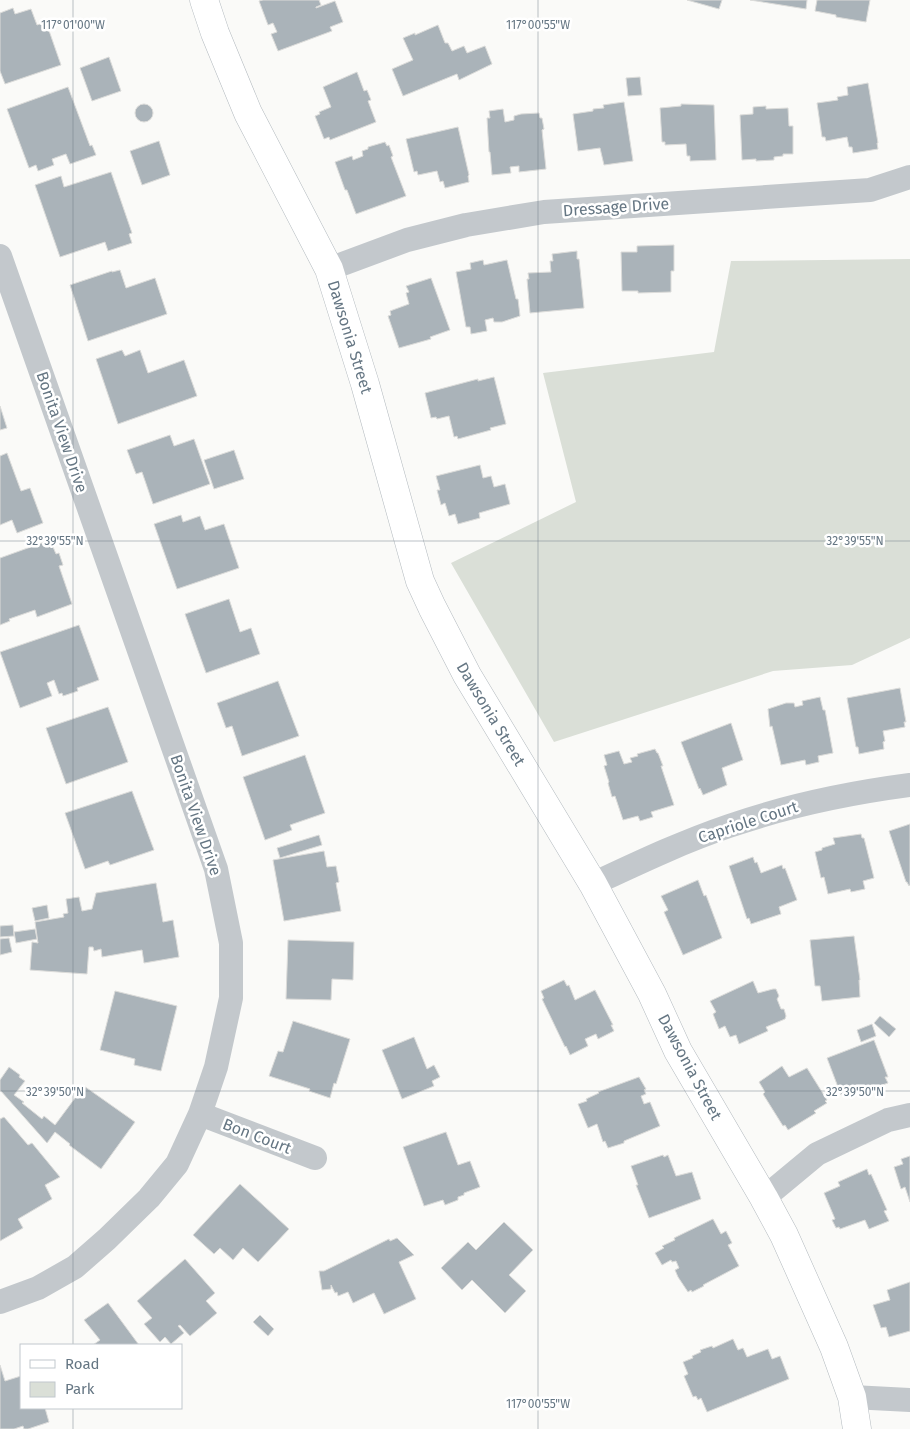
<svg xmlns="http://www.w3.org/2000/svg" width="910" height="1429" viewBox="0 0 910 1429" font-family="'Fira Sans',sans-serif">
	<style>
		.green { fill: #dadfd7 }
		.building { fill: #aab3b9; stroke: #dcdcda }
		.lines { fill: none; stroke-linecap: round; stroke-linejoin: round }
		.secondary-casing { stroke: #b3babf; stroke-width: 29 }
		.street { stroke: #c3c8cc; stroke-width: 24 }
		.secondary { stroke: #fff; stroke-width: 28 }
		.ticks { fill: none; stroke: #657683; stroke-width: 1; stroke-opacity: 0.45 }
		.labels { text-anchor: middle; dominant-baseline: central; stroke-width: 5; stroke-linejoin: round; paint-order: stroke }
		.street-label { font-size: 16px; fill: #657683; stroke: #fff }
		.ticks-label { font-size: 12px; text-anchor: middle; fill: #657683; stroke: #fff; stroke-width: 5; stroke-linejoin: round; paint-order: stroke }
	</style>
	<rect width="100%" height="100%" fill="#fafaf8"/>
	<!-- green -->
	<path class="green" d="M910 259V638L852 665 773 671 554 742 451 563 576 502 543 373 714 352 731 261Z"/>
	<!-- building -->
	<path class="building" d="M263 0H319L321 5 316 7V8L335 1 343 22 330 27 332 31 278 51 271 34 277 32 273 23 268 25 259 1Z
		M687 0H722L719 9Z
		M750 0H807L806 9Z
		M817 0H870L866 22 836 17V15L815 11Z
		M13 8 15 14 31 9 37 25 46 22 61 65 5 84 0 71V13Z
		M438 25 445 43H448L452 51 464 46 467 53 485 46 492 64 459 80 457 74 403 96 392 69 413 60 403 38 415 33V35Z
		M109 57 121 91 92 101 80 68Z
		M357 72 364 91 367 90 371 100 368 101 376 122 330 140 329 137 324 139 315 116 320 114 319 112 331 107 323 87Z
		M640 77 642 95 628 96 626 78Z
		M868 83 878 143H877L878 149 853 153 852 147H849L847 137 826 141 825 137H822L817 103 838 100 837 97 848 95 847 87Z
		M68 87 90 146 92 145 96 155 70 164 66 154 52 159 54 165 38 171 36 165 29 168 7 109Z
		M624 102 633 161 604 165 600 148 578 151 573 114 593 111V109L604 108 603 105Z
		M681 104 714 105 716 160 690 161V156H687L686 144 665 145V142H662L660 108 681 106Z
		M135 113a9 9 0 1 1 18 0a9 9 0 1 1-18 0Z
		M766 106V109L788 108 789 126H793V154H783V156L774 157V160L756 161V159L742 160 740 115 753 114V107Z
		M503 109 505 122 514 120V116L521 114 539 113 540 118H542L544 129 542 130 546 169 519 172V166L510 167 511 173 492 175 490 152H489L487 118H490L489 111Z
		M458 127 469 175 468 176 469 182 445 188 443 181 440 182 437 171 418 175 417 171 414 172 406 139Z
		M159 141 170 175 142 185 130 151Z
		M385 142 387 146 389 145 393 156 391 157 406 196 356 214 347 190H345L335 162 352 156 353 160 363 156 362 151 368 149V147Z
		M111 172 132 233 129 234 132 243 108 251 105 242 60 257 35 185 61 176 64 187Z
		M674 245V271H671V292L638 293V291H622L621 252H637V246Z
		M577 251V259H579L584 308 530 313 527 279H529L528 273 551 272 550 261H553L552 254Z
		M483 260 484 265 507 260 516 299H518L520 316 502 322H494L493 318 485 320 487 331 471 334 470 327H466L456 272 471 269 470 263Z
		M120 270 126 288 155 278 167 314 88 341 70 285 112 271V272Z
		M431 278 450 330 430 337 431 339 399 348 388 316 391 315 390 311 409 304 406 293 409 292 406 286Z
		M122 350 125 356 140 350 148 373 184 360 197 396 118 424 96 359Z
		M494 377 506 424 490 428 491 430 458 439 457 436 454 437 449 416 437 419 436 417 431 418 425 393 478 379V381Z
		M0 406 7 428 0 430Z
		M170 435 174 446 194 439 210 484 153 504 142 472 136 474 127 450Z
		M234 450 244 479 214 489 204 460Z
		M7 453 21 491 30 488 43 523 17 533 12 520 0 525V456Z
		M480 465 483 478 491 476 494 487 505 484 510 504 479 513 480 518 458 524 455 514 449 516 445 503 441 505 437 490H440L436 476Z
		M181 515 183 522 200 516 205 530 224 524 239 568 177 589 154 524Z
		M50 540 56 554 59 553 63 565 59 566 72 604 37 617 35 610 9 619 10 621 0 625V558Z
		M229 599 240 632 251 628 260 654 206 673 185 614Z
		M79 625 99 680 77 688 78 691 63 696 62 693 59 694 54 680 47 683 52 696 20 708 0 652Z
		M278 681 299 736 242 756 232 726 226 728 217 703Z
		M900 688 906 722H904L905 727 883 731 885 741 883 742 884 749 859 754 858 747H856L847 698Z
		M820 697 823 710H825L833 753 818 756 819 762 806 765 805 760 781 765 772 726 770 727 768 709 786 703H794L795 707 803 705 802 701Z
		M108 707 128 762 66 784 46 728Z
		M731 723 743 760 722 768 727 785 703 795 700 788 699 789 681 742Z
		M655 749 657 753H658L663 766H661L674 805 651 812 653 817 640 821 638 816 623 820 615 796 612 797 608 783 609 782 604 766 607 765 604 755 619 751 624 764 632 762 630 758 638 756 637 754Z
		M305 755 325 813 290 825 292 830 265 840 243 777Z
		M132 791 154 850 110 865 108 861 85 869 65 813Z
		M910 824V885L909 886 907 882H906L889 831Z
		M861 834 862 838H864L874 878 863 881 865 889 851 892 850 889 828 894 824 877 821 878 815 852 822 850V848L835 844 833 838Z
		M319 835 322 845 280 858 277 848Z
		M324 851 327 867 336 866 339 882 336 883 341 911 284 921 273 860Z
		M753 857 755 863 757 862 761 873 782 865 783 869 785 868 797 900 779 907 781 914 751 924 749 918 747 919 729 866Z
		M698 880 704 896 706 895 722 938 683 955 664 912 668 910 661 896Z
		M156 883 163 922 173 920 179 957 144 963 142 950 102 957 101 949 94 951 93 947H89L87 974 30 970 32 942 38 943 35 922 64 917 63 914 68 913 66 899 79 897 82 911 92 909 96 893Z
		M47 905 49 918 35 921 32 908Z
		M13 925 14 936 0 937V926Z
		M35 929 37 939 16 943 14 932Z
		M854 936 860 980H859L860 997 822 1001 820 986H815L810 940Z
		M9 938 12 952 0 955V939Z
		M288 940 354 942 353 980 332 979 331 1000 286 999Z
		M564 980 567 986 569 985 575 1000 595 990 613 1025H611L614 1031 598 1039 596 1034 585 1039 588 1046 570 1055 566 1046 565 1047 542 999 544 998 541 991Z
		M753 981 758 993 773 989H776L779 996 777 999 781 1009H784L786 1016 785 1019 766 1027 768 1031 739 1044 736 1035 730 1037 725 1026 719 1029 713 1014 716 1012 710 1001Z
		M115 991 177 1006 161 1071 134 1065 135 1059 100 1050Z
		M880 1016 896 1029 889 1037 874 1023Z
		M293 1021 350 1039 336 1084 334 1083 330 1098 309 1091 310 1089 269 1076 278 1051 283 1052Z
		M872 1024 876 1036 861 1042 857 1030Z
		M414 1037 427 1069 434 1065 440 1077 432 1081 434 1086 402 1099 382 1050Z
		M874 1040 888 1077H885L888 1083 857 1094 855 1090 841 1095 827 1058Z
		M782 1066 789 1077 807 1068 827 1100 825 1101 827 1103 814 1111 816 1113 788 1130 785 1125 783 1126 763 1094 765 1092 759 1082Z
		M9 1067 20 1075 19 1077 25 1081 14 1095 24 1102 22 1103 42 1119 44 1116 55 1125 84 1086 135 1122 101 1169 69 1145 70 1144 55 1132 47 1143 0 1090V1080Z
		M639 1077 646 1089 644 1090 646 1094 641 1096 644 1104 650 1102 660 1126 624 1141V1143L608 1148 605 1141 603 1142 597 1124 588 1128 578 1104 587 1101 586 1099 599 1093 598 1092Z
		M4 1117 28 1145 32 1143 60 1177 45 1185 52 1199 18 1219 23 1228 0 1241V1119Z
		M446 1132 458 1165 470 1161 480 1187 464 1193V1195L458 1197V1200L445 1205 443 1200 424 1206 403 1147Z
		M663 1155 664 1157 668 1155 676 1176 692 1172 701 1199 649 1218 636 1185H638L631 1166Z
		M910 1156V1202L905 1187 901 1189 894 1167 903 1164 901 1159Z
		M867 1169 869 1175 871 1174 887 1210 884 1211 889 1221 869 1229 865 1220 840 1229 839 1227 836 1228 832 1220 835 1219 824 1193 840 1186 838 1182Z
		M240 1184 289 1229 258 1262 243 1248 233 1260 220 1248 214 1254 193 1235Z
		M713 1219 721 1234 726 1231 732 1243 728 1245 739 1266 703 1285 704 1286 692 1292 691 1290 688 1292 678 1277 675 1270 679 1268 676 1261 672 1262 671 1260 662 1265 655 1253 664 1248 662 1246 675 1240 674 1238Z
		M504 1222 533 1250 509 1275 526 1291 505 1313 472 1280 462 1290 441 1268 468 1242 476 1250Z
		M397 1238 414 1255 399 1262 416 1299 384 1314 374 1293 353 1303 348 1292 338 1296 337 1292 335 1293 331 1285V1289L322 1290 319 1271H324L389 1239 390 1241Z
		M185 1259 215 1293 206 1301 217 1313 190 1336 180 1325 178 1326 184 1333 171 1344 165 1337 160 1342 144 1324 152 1318 137 1301Z
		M910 1282V1331L889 1337 886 1327 881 1328 873 1305 890 1300 887 1290Z
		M108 1303 139 1345H93L100 1340 84 1320Z
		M260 1315 274 1329 268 1336 253 1322Z
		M733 1339 738 1350 743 1348 747 1357 768 1349 772 1359 780 1356 789 1379 707 1412 701 1398 698 1400 696 1396 693 1397 684 1376 688 1374 683 1362 693 1358 692 1356 701 1352 700 1350 712 1346 713 1348Z
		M0 1365 5 1381 21 1376V1408H45L49 1422 28 1429H24L23 1426 14 1429H0Z"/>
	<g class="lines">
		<defs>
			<path id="secondary" d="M204 0 215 33 248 113 329 269 365 384 420 581 432 607 467 675 593 884 652 994 678 1051 764 1198 784 1235 834 1347 852 1397 857 1429"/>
		</defs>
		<!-- secondary casing -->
		<use href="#secondary" class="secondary-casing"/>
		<!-- street -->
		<path class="street" d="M0 256 216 869 231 943V998L216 1067 200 1114 177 1164 149 1198 107 1239 75 1267 38 1288 0 1302
			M329 269 407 240 466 225 544 212 870 190 910 177
			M593 884C638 863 682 842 729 826 787 806 849 793 910 785
			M200 1114 315 1158
			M764 1198 817 1154 888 1120 910 1115
			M852 1397 910 1400"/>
		<!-- secondary -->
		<use href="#secondary" class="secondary"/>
	</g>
	<!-- ticks -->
	<path class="ticks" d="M73 0V1345M538 0V1429M0 541H910M0 1091H910M73 1408V1429"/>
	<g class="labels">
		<!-- street labels -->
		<g class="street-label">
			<text transform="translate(616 207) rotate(-4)">Dressage Drive</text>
			<text transform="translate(350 337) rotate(73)">Dawsonia Street</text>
			<text transform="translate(62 432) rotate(71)">Bonita View Drive</text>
			<text transform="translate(491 714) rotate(59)">Dawsonia Street</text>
			<text transform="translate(196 815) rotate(71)">Bonita View Drive</text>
			<text transform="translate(748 822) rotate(-18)">Capriole Court</text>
			<text transform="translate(690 1067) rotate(62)">Dawsonia Street</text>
			<text transform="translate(257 1136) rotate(21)">Bon Court</text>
		</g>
	</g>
	<g class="ticks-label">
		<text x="73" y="29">117°01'00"W</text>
		<text x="538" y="29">117°00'55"W</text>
		<text x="55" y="545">32°39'55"N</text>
		<text x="855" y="545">32°39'55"N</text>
		<text x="55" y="1096">32°39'50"N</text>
		<text x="855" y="1096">32°39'50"N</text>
		<text x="538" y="1408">117°00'55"W</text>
	</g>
	<!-- legend -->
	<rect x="20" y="1344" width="162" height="65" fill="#ffffff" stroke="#c1c8cd"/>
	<rect x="30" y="1360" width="25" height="8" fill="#ffffff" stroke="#c1c8cd"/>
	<text x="65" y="1369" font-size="15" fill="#657683">Road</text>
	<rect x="30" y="1382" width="25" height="15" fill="#dadfd7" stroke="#c1c8cd"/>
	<text x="65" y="1394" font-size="15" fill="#657683">Park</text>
</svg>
